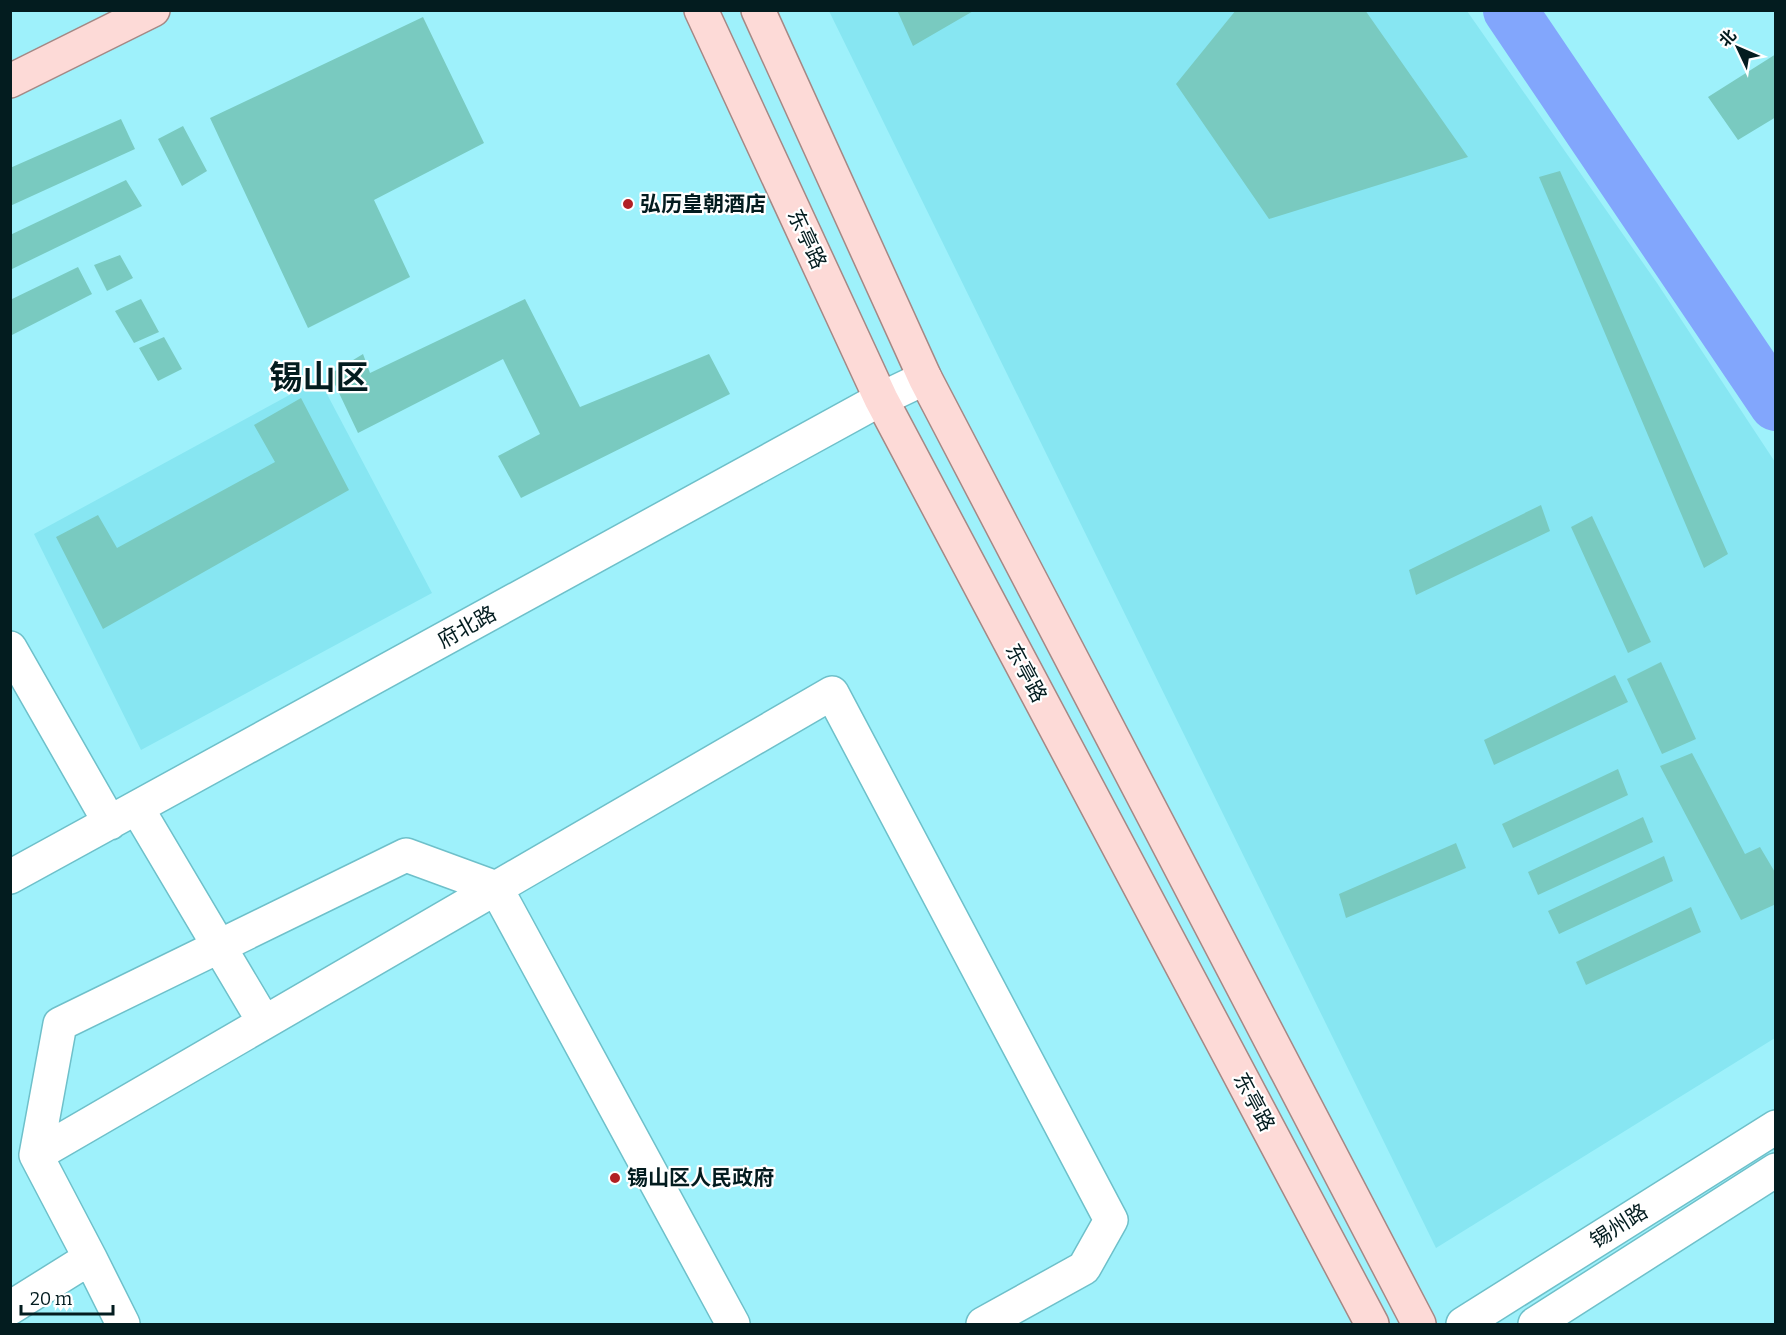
<svg xmlns="http://www.w3.org/2000/svg" width="1786" height="1335" viewBox="0 0 1786 1335" font-family="Bitter,'Noto Sans SC',serif">
	<style>
		.built { fill: #87e6f2 }
		.lines { fill: none; stroke-linecap: round; stroke-linejoin: round }
		.river { stroke: #82a6fc; stroke-width: 54 }
		.building { fill: #79cac0 }
		.minor-casing { stroke: #6ec0ca; stroke-width: 36 }
		.major-casing { stroke: #a58885; stroke-width: 36 }
		.minor { stroke: #fff; stroke-width: 33 }
		.major { stroke: #fddad7; stroke-width: 33 }
		.poi-dot { fill: #b12024; stroke: #fff; stroke-width: 2 }
		.labels { text-anchor: middle; dominant-baseline: central; stroke-width: 4.5; stroke-linejoin: round; paint-order: stroke }
		.poi-label { font-size: 21px; font-weight: bold; fill: #031c1f; stroke: #fff; text-anchor: start }
		.street-label { font-size: 21px; fill: #031c1f; stroke: #fff }
		.town-label { font-size: 33px; font-weight: bold; fill: #031c1f; stroke: #fff }
	</style>
	<rect width="100%" height="100%" fill="#9ef1fb"/>
	<!-- built -->
	<path class="built" d="M829 11H1467L1657 283 1775 462V1038L1436 1248Z
		M319 379 432 593 141 750 34 534Z"/>
	<g class="lines">
		<!-- river -->
		<path class="river" d="M1510 10 1776 404"/>
	</g>
	<!-- building -->
	<path class="building" d="M897 10H975L913 46Z
		M1236 10H1365L1468 157 1269 219 1176 84Z
		M423 17 484 143 374 200 410 277 308 328 210 118Z
		M1776 54V117L1738 140 1708 97Z
		M121 119 135 149 10 206V168Z
		M183 126 207 171 182 186 158 139Z
		M1560 171 1728 554 1704 568 1539 177Z
		M126 180 142 206 10 270V235Z
		M120 255 133 278 107 291 94 265Z
		M78 267 92 294 10 336V300Z
		M141 299 159 332 134 343 115 311Z
		M525 299 580 407 709 354 730 394 521 498 498 456 540 434 503 359 358 433 330 374 363 354 370 373Z
		M164 337 182 369 158 381 139 348Z
		M301 398 349 490 103 629 56 537 98 515 117 548 275 462 254 425Z
		M1541 505 1550 531 1416 595 1409 570Z
		M1592 516 1651 642 1628 653 1571 527Z
		M1661 662 1696 739 1662 754 1627 679Z
		M1615 675 1628 702 1494 765 1484 740Z
		M1692 753 1745 854 1760 847 1776 874V904L1741 920 1660 766Z
		M1618 769 1628 795 1513 848 1502 824Z
		M1643 817 1653 842 1538 895 1528 872Z
		M1456 843 1466 868 1346 918 1339 894Z
		M1664 856 1673 881 1559 934 1548 911Z
		M1691 907 1701 932 1586 985 1576 962Z"/>
	<g class="lines">
		<defs>
			<path id="minor" d="M10 648 110 823
				M137 808 264 1022
				M10 877 881 399 925 378
				M36 1155 60 1024 406 855 496 888 733 1324
				M90 1258 123 1324
				M10 1308 90 1258 36 1155 832 693 1111 1220 1084 1268 983 1324
				M1463 1324 1776 1127
				M1535 1324 1776 1170"/>
			<path id="major" d="M701 10 881 399 1372 1324
				M758 10 925 378 1419 1324
				M10 81 153 10"/>
		</defs>
		<!-- minor casing -->
		<use href="#minor" class="minor-casing"/>
		<!-- major casing -->
		<use href="#major" class="major-casing"/>
		<!-- minor -->
		<use href="#minor" class="minor"/>
		<!-- major -->
		<use href="#major" class="major"/>
	</g>
	<!-- markers -->
	<g class="poi-dot">
		<circle cx="628" cy="204" r="6"/>
		<circle cx="615" cy="1178" r="6"/>
	</g>
	<g class="labels">
		<!-- poi labels -->
		<g class="poi-label">
			<text x="640" y="204">弘历皇朝酒店</text>
			<text x="627" y="1178">锡山区人民政府</text>
		</g>
		<!-- street labels -->
		<g class="street-label">
			<text transform="translate(807 239) rotate(65)">东亭路</text>
			<text transform="translate(467 627) rotate(-29)">府北路</text>
			<text transform="translate(1026 673) rotate(62)">东亭路</text>
			<text transform="translate(1254 1102) rotate(62)">东亭路</text>
			<text transform="translate(1619 1226) rotate(-32)">锡州路</text>
		</g>
		<!-- town labels -->
		<g class="town-label">
			<text x="319" y="378">锡山区</text>
		</g>
	</g>
	<!-- border -->
	<rect width="1786" height="1335" fill="none" stroke="#031c1f" stroke-width="24"/>
	<!-- north arrow -->
	<g transform="translate(1738 48) rotate(314)" stroke="#ffffff" stroke-width="4.5" paint-order="stroke">
	<path d="M0-4.5L10 22L0 15L-10 22Z" fill="#031c1f"/>
	<text y="-9" font-size="16" font-weight="bold" text-anchor="middle" fill="#031c1f">北</text>
	</g>
	<!-- scale -->
	<path d="M21 1305v9h92v-9" fill="none" stroke="#031c1f" stroke-width="3"/>
	<text x="30" y="1305" font-size="18" fill="#031c1f" stroke="#ffffff" stroke-width="4.5" paint-order="stroke">20 m</text>
</svg>
